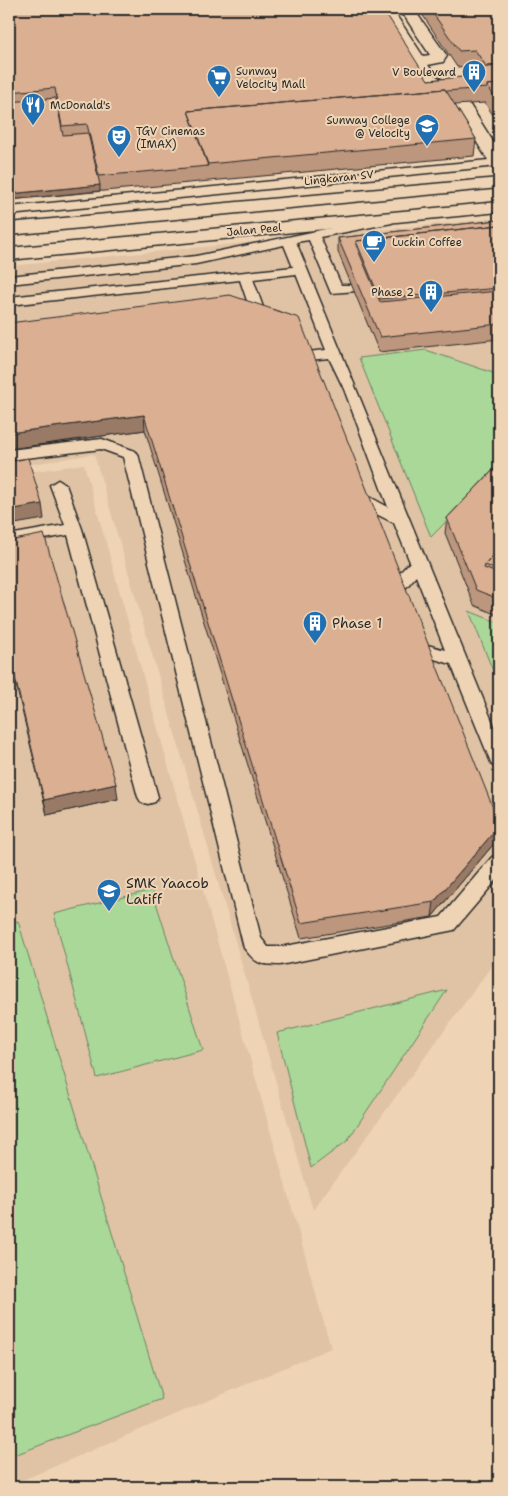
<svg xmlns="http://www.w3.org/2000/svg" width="508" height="1496" viewBox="0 0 508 1496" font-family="'Shantell Sans',sans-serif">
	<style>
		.built { fill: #e0c3a5 }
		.green { fill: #a9d898; stroke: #6a8262 }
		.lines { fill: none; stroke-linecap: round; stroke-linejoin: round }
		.lane-casing { stroke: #2b2b2b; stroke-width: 3 }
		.street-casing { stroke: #2b2b2b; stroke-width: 3 }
		.secondary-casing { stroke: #2b2b2b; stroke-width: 3 }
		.lane { fill: #eed4b5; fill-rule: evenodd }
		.street { fill: #eed4b5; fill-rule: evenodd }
		.secondary { fill: #eed4b5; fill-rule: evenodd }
		.wall { fill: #bc967d; stroke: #2b2b2b }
		.shaded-wall { fill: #997a66; stroke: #2b2b2b }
		.building { fill: #dbaf91; stroke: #2b2b2b }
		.labels { text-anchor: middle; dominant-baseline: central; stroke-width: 4; stroke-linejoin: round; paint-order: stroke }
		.far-poi-label { font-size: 11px; fill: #2b2b2b; stroke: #eed4b5; text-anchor: start }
		.far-street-label { font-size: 11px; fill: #2b2b2b; stroke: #eed4b5 }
		.poi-label { font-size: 14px; fill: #2b2b2b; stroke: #eed4b5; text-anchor: start }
	</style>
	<rect width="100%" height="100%" fill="#eed4b5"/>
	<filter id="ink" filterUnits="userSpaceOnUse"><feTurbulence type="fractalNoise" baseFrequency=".02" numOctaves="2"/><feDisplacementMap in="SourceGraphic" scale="10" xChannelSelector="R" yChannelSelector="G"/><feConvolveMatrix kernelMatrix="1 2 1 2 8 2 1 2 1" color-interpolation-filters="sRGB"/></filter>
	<g filter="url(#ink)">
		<!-- built -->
		<path class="built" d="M499 218V956L313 1210 94 454 9 468V266Z
			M84 464 331 1348 9 1486V475Z"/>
		<!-- green -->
		<path class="green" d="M426 350 499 375V468L431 537 359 358Z
			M469 611 499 623V686Z
			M152 890 203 1050 97 1078 54 914Z
			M18 921 162 1399 9 1457V924Z
			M447 990 347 1141 311 1168 277 1033Z"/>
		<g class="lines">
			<defs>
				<path id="lane" d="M499 159 498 166 9 215V207Z
					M388 216 392 217 394 220 392 223 320 237 341 285H357L359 288 357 291 331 293 309 240 296 242 499 738V767L492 765 490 760 451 664 401 649 398 645 401 641 407 639 445 650 416 576C406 587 394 606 379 602L376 598 410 562 394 523 345 498 343 494 351 489 357 490 388 507 344 389 329 358 288 362 281 358 288 354 326 350 296 274 253 279 270 327 263 331 256 327 240 280 9 305V297L293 267 284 245 196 264 9 284V276L196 256Z
					M102 439 135 451 138 454 261 938 268 947H280L441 917 492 857 499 855V877L454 930 280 965C259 965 257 964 244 948L123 457 101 449 9 460V450Z
					M58 480 66 485 82 529 158 797 155 802 148 804 141 802 138 797 68 535 9 545V535L65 525 50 485Z"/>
				<path id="street" d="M367 9H387L394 12 423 56 430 55 405 17 395 10 411 9 415 11 447 56 443 62 428 65 435 75 460 92 462 95 460 98H448L423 81 383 18 369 12Z
					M462 101 468 102 499 151V169L493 168 454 106 456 102Z"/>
				<path id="secondary" d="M499 178V188L9 235V223Z
					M499 202V212L9 260V248Z"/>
			</defs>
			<!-- lane casing -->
			<use href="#lane" class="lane-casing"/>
			<!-- street casing -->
			<use href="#street" class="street-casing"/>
			<!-- secondary casing -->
			<use href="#secondary" class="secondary-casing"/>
			<!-- lane -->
			<use href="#lane" class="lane"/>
			<!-- street -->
			<use href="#street" class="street"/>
			<!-- secondary -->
			<use href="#secondary" class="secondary"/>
		</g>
		<!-- wall -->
		<path class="wall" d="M9 9 428 80 466 77 467 69 475 68 474 66 457 67 420 11V9H499V124L485 103 455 105 476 139 474 156 9 200Z
			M499 220V339L379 352 338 252V238Z
			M230 295 497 840 432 917 301 938 145 430 9 449Z
			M499 464V616L474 605 445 533 447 518Z
			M9 541 118 799 47 815 9 656Z"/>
		<!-- shaded-wall -->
		<path class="shaded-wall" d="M100 185V191L9 200V194Z
			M144 415 145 430 9 449V433Z
			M42 504 44 519 9 525V510Z
			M116 784 118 799 47 815 44 800Z
			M499 826 497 840 432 917 434 902Z"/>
		<!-- building -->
		<path class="building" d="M9 9H370L389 18 428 80 473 76 467 69 499 66V84L487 85V88L446 91 445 89 188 111 208 166 99 176 87 124 62 126 55 88 9 92Z
			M430 9H499V65L486 66 475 50 459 51Z
			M499 84V104L487 85Z
			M445 89 476 139 208 164 188 111Z
			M56 98 63 135 88 133 100 185 9 194V102Z
			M499 220V225L356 241V245L380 302 499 291V324L380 337 338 238Z
			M499 225V288L380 299 356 241Z
			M230 295 299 318 499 823V826L434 902 301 923 144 415 9 433V323Z
			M28 458 42 504 9 510V462Z
			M499 464V549L485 565 484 568 499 574V599L476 590 447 518Z
			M44 534 116 784 44 800 9 652V541Z
			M499 549V570L485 565Z"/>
	</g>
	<!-- icons -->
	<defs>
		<symbol id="building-pin" viewBox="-11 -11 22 30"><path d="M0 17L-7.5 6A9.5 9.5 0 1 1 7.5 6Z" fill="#1f6fb2" stroke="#eed4b5"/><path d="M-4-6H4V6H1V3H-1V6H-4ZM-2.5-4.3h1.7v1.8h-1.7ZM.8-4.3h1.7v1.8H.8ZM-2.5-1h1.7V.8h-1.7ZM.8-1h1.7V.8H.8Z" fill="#fff"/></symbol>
		<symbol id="supermarket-pin" viewBox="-11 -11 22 30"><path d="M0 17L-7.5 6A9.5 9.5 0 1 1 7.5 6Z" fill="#1f6fb2" stroke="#eed4b5"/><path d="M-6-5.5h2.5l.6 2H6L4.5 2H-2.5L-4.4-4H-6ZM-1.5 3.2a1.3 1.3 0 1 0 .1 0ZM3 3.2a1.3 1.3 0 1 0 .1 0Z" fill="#fff"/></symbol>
		<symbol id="restaurant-pin" viewBox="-11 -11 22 30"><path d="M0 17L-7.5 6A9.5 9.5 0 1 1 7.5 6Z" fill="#1f6fb2" stroke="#eed4b5"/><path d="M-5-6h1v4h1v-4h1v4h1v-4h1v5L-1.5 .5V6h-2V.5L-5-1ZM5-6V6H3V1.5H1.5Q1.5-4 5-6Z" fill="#fff"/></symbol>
		<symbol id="university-pin" viewBox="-11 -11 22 30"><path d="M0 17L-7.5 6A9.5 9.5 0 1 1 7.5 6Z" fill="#1f6fb2" stroke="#eed4b5"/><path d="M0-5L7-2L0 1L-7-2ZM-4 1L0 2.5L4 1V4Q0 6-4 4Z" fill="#fff"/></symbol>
		<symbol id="theatre-pin" viewBox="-11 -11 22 30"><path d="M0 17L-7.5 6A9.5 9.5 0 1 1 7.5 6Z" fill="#1f6fb2" stroke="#eed4b5"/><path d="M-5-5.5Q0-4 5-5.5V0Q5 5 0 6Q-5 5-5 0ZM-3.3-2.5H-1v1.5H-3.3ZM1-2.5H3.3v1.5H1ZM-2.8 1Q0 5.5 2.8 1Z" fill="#fff"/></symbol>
		<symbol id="cafe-pin" viewBox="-11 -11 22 30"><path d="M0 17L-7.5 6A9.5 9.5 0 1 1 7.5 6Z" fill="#1f6fb2" stroke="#eed4b5"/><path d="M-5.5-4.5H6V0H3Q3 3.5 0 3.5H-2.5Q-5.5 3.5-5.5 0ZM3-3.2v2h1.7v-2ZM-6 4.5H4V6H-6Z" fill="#fff"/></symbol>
		<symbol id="school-pin" viewBox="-11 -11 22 30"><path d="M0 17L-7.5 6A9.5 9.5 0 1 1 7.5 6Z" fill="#1f6fb2" stroke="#eed4b5"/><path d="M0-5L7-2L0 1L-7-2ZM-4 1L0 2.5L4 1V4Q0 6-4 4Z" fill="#fff"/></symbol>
	</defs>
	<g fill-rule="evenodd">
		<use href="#building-pin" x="460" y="58" width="28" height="38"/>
		<use href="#supermarket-pin" x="205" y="63" width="28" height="38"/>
		<use href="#restaurant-pin" x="19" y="91" width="28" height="38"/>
		<use href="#university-pin" x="413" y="112" width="28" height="38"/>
		<use href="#theatre-pin" x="105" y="123" width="28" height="38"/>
		<use href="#cafe-pin" x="360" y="228" width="28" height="38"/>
		<use href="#building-pin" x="417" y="278" width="28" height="38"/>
		<use href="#building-pin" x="301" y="609" width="28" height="38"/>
		<use href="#school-pin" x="95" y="877" width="28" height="38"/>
	</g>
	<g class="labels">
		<!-- far-poi labels -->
		<g class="far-poi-label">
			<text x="236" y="71">Sunway<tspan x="236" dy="13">Velocity Mall</tspan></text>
			<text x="456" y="72" text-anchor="end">V Boulevard</text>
			<text x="50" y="105">McDonald's</text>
			<text x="410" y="120" text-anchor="end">Sunway College<tspan x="410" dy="13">@ Velocity</tspan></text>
			<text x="136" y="131">TGV Cinemas<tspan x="136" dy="13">(IMAX)</tspan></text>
			<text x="392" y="242">Luckin Coffee</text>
			<text x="414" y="292" text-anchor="end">Phase 2</text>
		</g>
		<!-- far-street labels -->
		<g class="far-street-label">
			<text transform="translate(339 178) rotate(-6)">Lingkaran SV</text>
			<text transform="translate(254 230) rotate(-5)">Jalan Peel</text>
		</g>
		<!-- poi labels -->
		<g class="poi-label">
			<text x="332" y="623">Phase 1</text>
			<text x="126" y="883">SMK Yaacob<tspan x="126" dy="16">Latiff</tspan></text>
		</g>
	</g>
	<!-- margin -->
	<rect width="508" height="1496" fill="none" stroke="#eed4b5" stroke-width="30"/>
	<rect x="15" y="15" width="478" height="1466" fill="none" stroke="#2b2b2b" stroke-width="2" filter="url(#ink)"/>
</svg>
